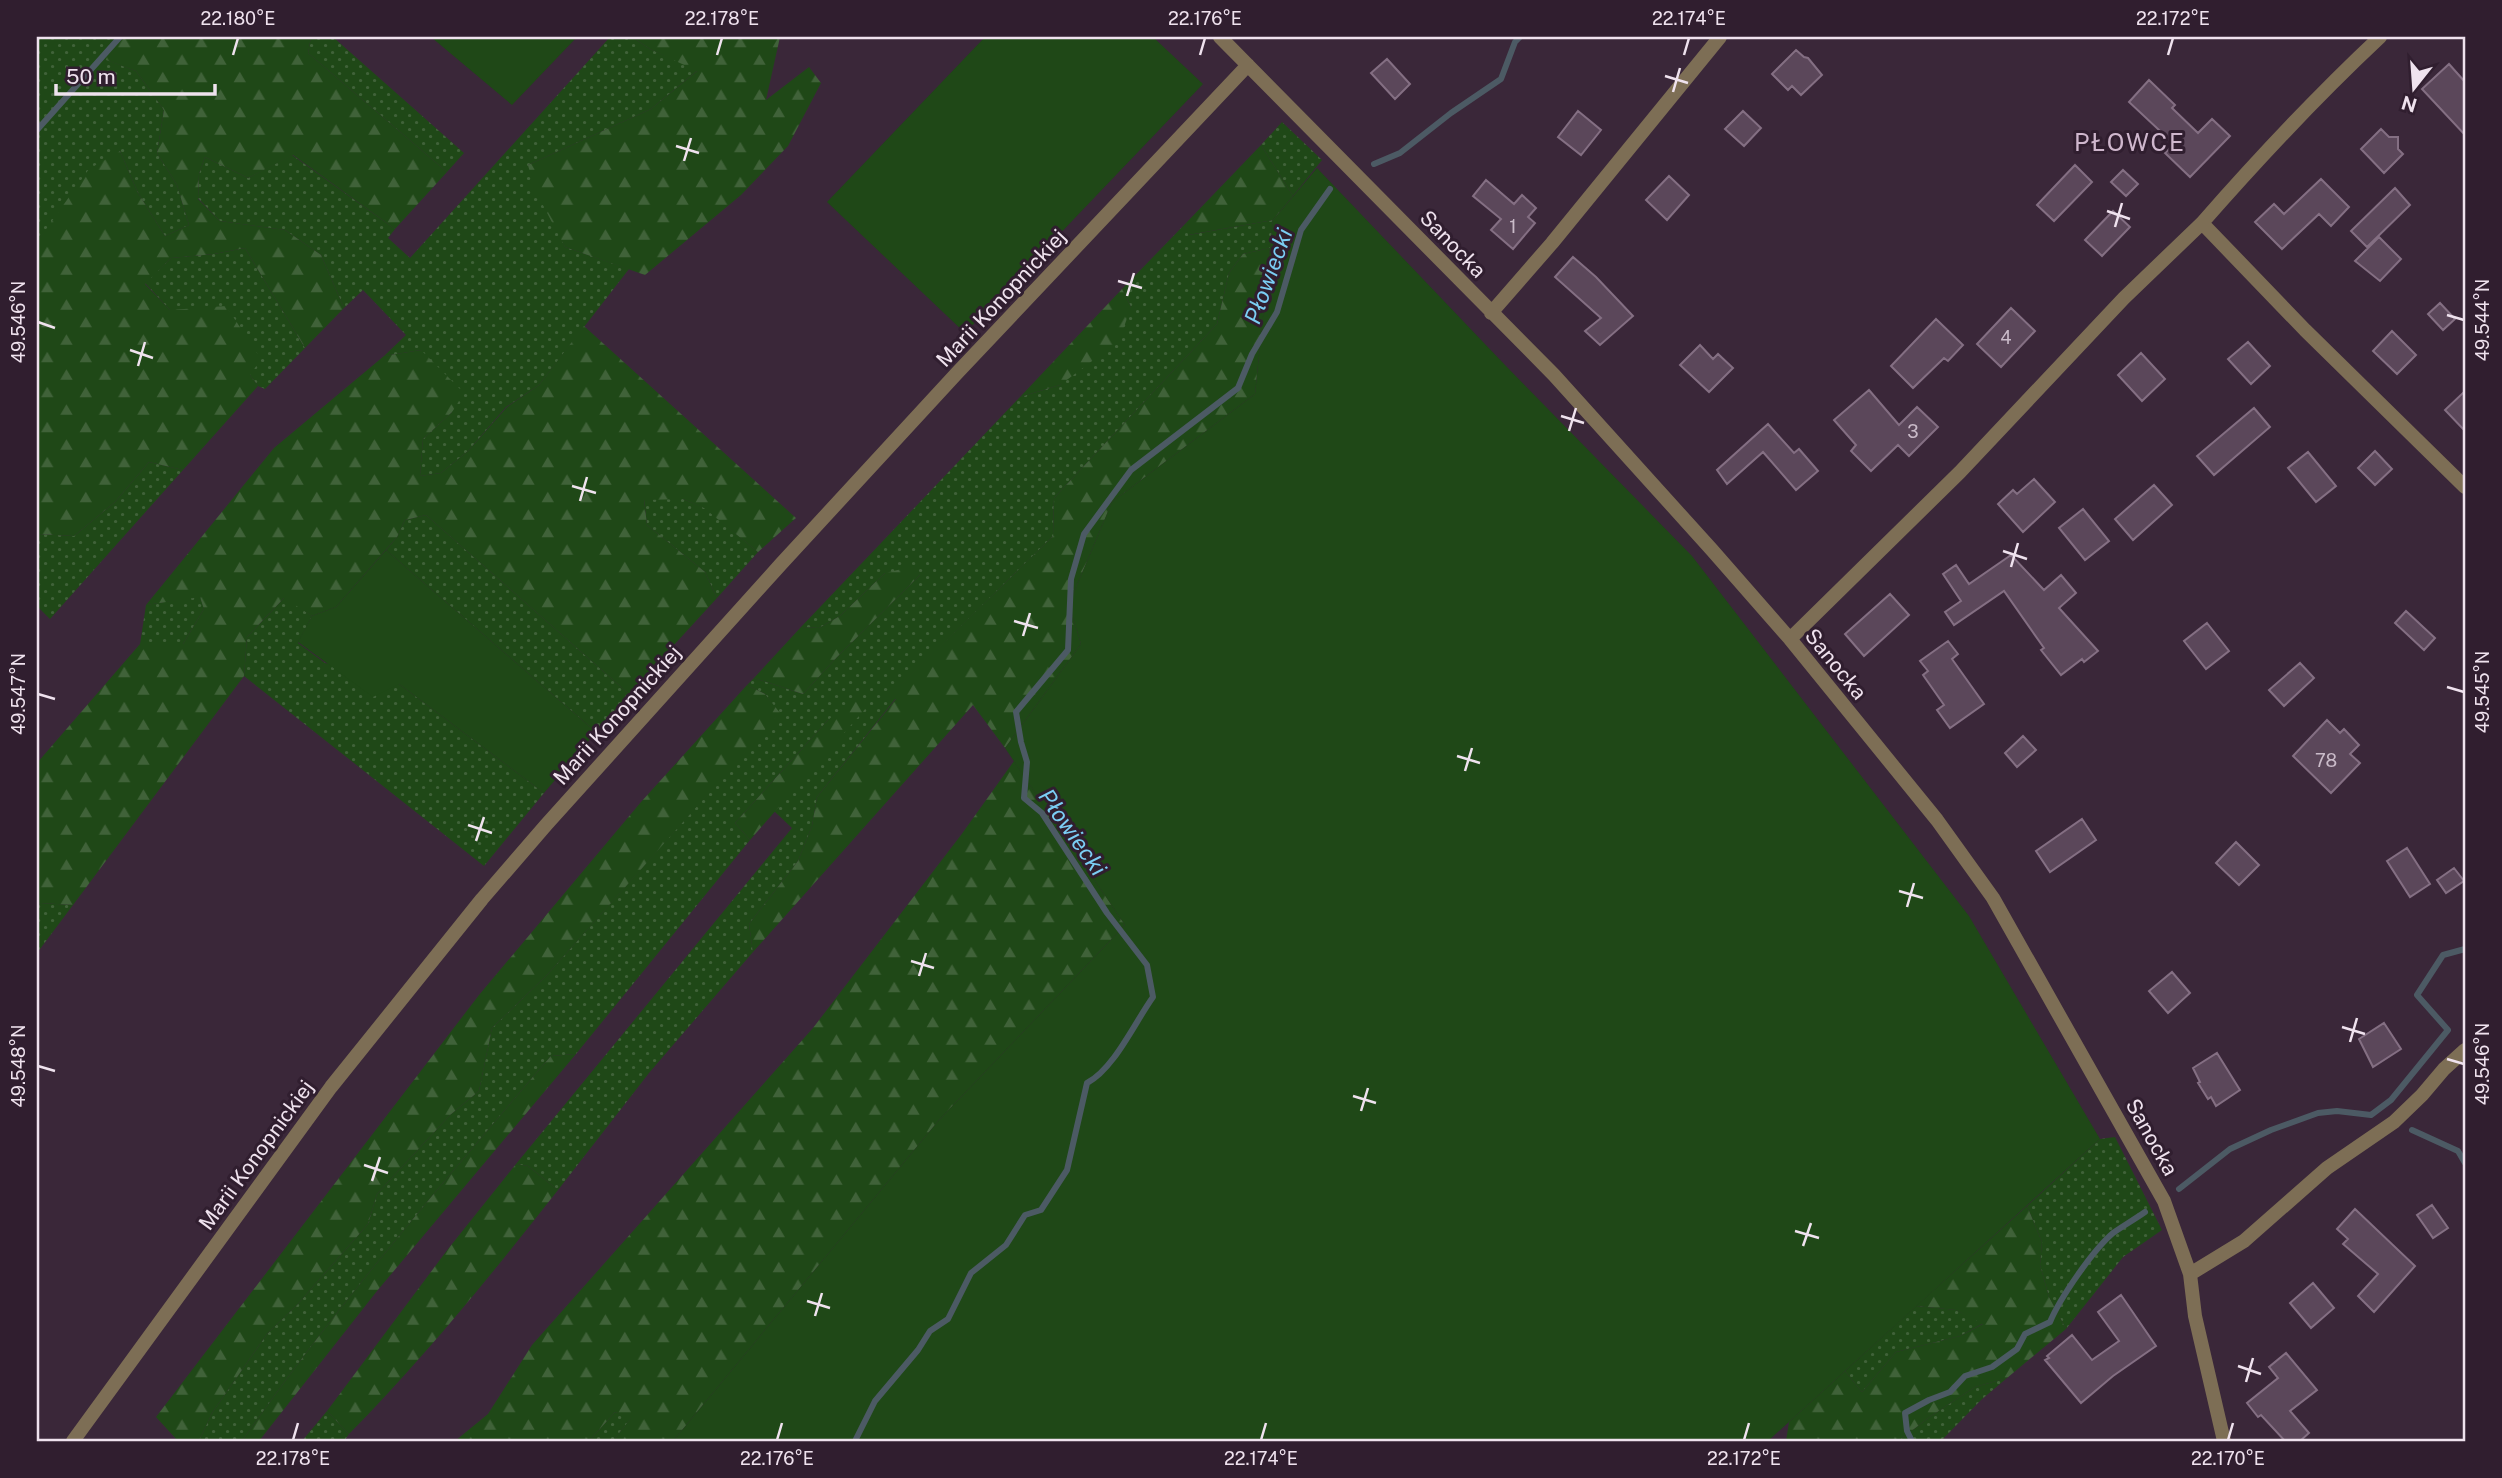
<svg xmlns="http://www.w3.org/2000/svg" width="2502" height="1478" viewBox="0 0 2502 1478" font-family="'Public Sans',sans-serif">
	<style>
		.grass { fill: url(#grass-dots) }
		.forest { fill: url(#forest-firs) }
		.green { fill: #1f4817 }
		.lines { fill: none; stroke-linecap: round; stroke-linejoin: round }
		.stream { stroke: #4c5a64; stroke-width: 6 }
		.building { fill: #5b475a; stroke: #846f83; stroke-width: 2 }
		.street { stroke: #7d6e55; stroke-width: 14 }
		.ticks { fill: none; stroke: #efe2ee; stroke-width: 2.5 }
		.labels { text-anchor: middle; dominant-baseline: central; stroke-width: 6; stroke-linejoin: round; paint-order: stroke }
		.number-label { font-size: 18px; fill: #cabbc9 }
		.street-label { font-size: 21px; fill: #efe2ee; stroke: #301e2f }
		.water-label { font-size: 23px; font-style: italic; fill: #7bcef4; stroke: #301e2f }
		.quarter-label { font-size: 24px; letter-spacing: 2px; fill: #cfb7cd; stroke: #301e2f }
		.neatline { fill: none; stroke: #efe2ee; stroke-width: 2.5 }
		.ticks-label { font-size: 18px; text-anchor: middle; fill: #efe2ee }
	</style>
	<defs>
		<pattern id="grass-dots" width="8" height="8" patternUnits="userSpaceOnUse" patternTransform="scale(1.75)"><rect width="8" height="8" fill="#1f4817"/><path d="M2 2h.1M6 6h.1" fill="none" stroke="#406239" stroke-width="1.8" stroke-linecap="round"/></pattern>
		<pattern id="forest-firs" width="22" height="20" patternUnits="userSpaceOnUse" patternTransform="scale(1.75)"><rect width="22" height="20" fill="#1f4817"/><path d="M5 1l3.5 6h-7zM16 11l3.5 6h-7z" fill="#406239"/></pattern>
	</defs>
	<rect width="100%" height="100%" fill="#3a2739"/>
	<!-- grass -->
	<path class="grass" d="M37 37H113L107 60 136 71 164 110 157 153 177 185 189 225 165 236 138 193 120 151 51 224 37 242Z
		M311 37H333L464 153 447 172 308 53Z
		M610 37H632L650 49 698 70 651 109 528 165 565 247 629 269 539 385 506 407 468 451 441 473 420 476 423 439 452 412 421 350 384 356 406 335 363 290 344 308 321 255 285 230 220 221 198 198 199 174 205 157 248 178 292 155 395 229 388 238 410 258Z
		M1282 122 1322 160 1293 196 1261 145Z
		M1273 220 1270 248 1243 254 1229 273 1217 324 1054 498 1053 536 887 699 896 698 817 797 812 826 798 861 749 924 753 952 649 1073 558 1190 528 1166 516 1164 792 828 774 811 865 708 828 720 735 823 750 840 576 1054 551 1056C444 1181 336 1306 242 1441H199L212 1413 267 1334 297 1305 368 1224 377 1194 450 1115 479 1091 492 1028 547 975 779 713 765 694 747 685 754 678 803 694 837 657 920 575 885 573 840 616 819 628 801 627 1020 397 1060 385 1131 307 1122 289 1186 223 1189 235Z
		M245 248 305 348 265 389 258 386 250 375 170 310 145 283 171 258 214 254Z
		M149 462 183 470 50 619 37 606V534L74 536 115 502Z
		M644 499H683L705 508 758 552 717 598 705 572 647 525Z
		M426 515 629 694 596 732 386 550 397 537 405 520Z
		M200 596 204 609 183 644H140L146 605Z
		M285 597 312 616 298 643 325 663 399 684 544 793 484 866 244 676 247 637Z
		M40 903 73 905 37 953V906Z
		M2115 1137 2162 1230 2123 1257 2066 1329 2049 1297 2040 1265 2042 1242 2027 1206 2100 1139Z
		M1916 1306 1956 1310 1984 1323 1960 1336 1896 1352 1862 1392 1845 1371Z
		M2007 1378 1981 1400 1941 1441H1898L1931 1416 1975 1387Z
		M327 1411 349 1434 344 1441H302Z
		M615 1412 632 1417 613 1441H589Z"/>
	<!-- forest -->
	<path class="forest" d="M113 37H311L308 53 447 172 395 229 293 155 248 178 205 157 199 174 198 199 220 221 285 230 321 255 344 308 305 348 245 248 214 254 171 258 145 284 170 310 226 306 261 359 250 375 258 386 183 470 149 462 115 502 74 536 37 534V242L89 169 120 151 138 193 165 236 189 225 177 185 157 153 164 110 136 71 106 60Z
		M632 37H780L766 100 809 67 821 83 788 146 741 195 645 275 565 247 534 188 528 165 651 109 697 71 650 49Z
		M1261 145 1293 196 1273 220 1188 235 1186 223Z
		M1270 248 1255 394 1112 502 1069 604 1081 644 1005 748 973 705 753 952 749 924 798 861 812 826 817 797 896 699 885 700 1053 536 1054 498 1217 324 1229 273 1243 254Z
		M1122 289 1131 307 1119 341 1060 385 1020 397Z
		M584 326 796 518 758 552 704 508 683 499 644 500 647 525 705 572 717 598 629 694 426 515 405 520 397 537 336 607 312 616 284 598 247 637 244 676 73 905 40 903 37 906V763L140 644H183L204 609 200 597 146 605 274 448 384 356 421 350 464 393 452 412 423 439 420 476 441 473 468 451 507 407 539 385Z
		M906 568 920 575 837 657 803 694 754 678 801 627 819 628 840 616 885 573Z
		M747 685 765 694 780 713 547 975 492 1028 479 1091 450 1115 377 1194 368 1224 297 1305 267 1334 212 1413 199 1441H178L156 1417 479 995 641 802Z
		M852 700H867L866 708 750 840 735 823 828 720Z
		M1014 761 1125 925 939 1120 673 1441H613L631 1418 615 1412 589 1441H455L488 1414 532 1345 813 1028 961 835Z
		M576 1054 377 1291 259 1441H242C336 1306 444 1181 551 1056Z
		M516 1164 528 1166 558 1190C492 1274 424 1358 349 1434L327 1411 448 1249Z
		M2027 1206 2042 1242 2040 1265 2049 1297 2066 1329 2007 1378 1975 1387 1931 1416 1898 1441H1786L1789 1422 1845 1371 1862 1392 1896 1352 1960 1336 1983 1324 1956 1310 1916 1306Z"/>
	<!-- green -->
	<path class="green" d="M431 37H577L512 105Z
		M985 37H1153L1203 84 965 333 827 202Z
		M1317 168 1505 365 1692 556 1969 916 2100 1139 1768 1441H673L939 1120 1125 925 1005 748 1081 644 1069 604 1112 502 1255 394 1273 220Z
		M386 550 596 732 544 793 399 684 373 697 298 642 312 616 336 607Z"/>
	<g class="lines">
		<!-- stream -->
		<path class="stream" d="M37 130 120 37
			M1374 164 1400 153 1451 113 1501 79 1515 42 1520 37
			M2412 1130 2458 1151 2465 1163
			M2179 1189 2230 1149 2271 1130 2318 1113 2337 1111 2371 1115 2391 1100 2448 1030 2417 995 2443 955 2465 949
			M855 1441 875 1401 918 1350 930 1331 948 1319 971 1273 1006 1245 1025 1215 1041 1210 1067 1170 1087 1083C1114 1069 1135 1022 1153 997L1147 965 1107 913 1042 813 1024 798 1027 762 1021 742 1016 712 1068 650 1071 579 1084 534 1131 470 1238 388 1252 354 1277 312 1301 230 1330 189
			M1912 1441 1907 1431 1905 1413 1929 1400 1950 1392 1965 1376 1992 1367 2017 1349 2025 1334 2050 1322C2060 1298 2093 1250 2113 1233 2123 1226 2135 1219 2145 1212"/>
	</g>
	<!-- building -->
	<path class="building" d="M1796 50 1804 57 1808 58 1822 75 1801 95 1792 86 1788 90 1772 74Z
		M1387 59 1410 84 1395 99 1371 73Z
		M2449 64 2465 82V135L2422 89Z
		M2149 80 2175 105 2172 108 2198 133 2212 119 2230 136 2190 177 2165 153 2174 144 2129 102Z
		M1578 111 1601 130 1581 155 1558 137Z
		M1743 111 1761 128 1744 146 1725 129Z
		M2381 129 2389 137H2398V149L2403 154 2384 173 2361 149Z
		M2075 165 2092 182 2054 221 2037 205Z
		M2123 170 2138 184 2126 196 2111 182Z
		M1669 176 1689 195 1667 220 1646 200Z
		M2321 179 2349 207 2331 226 2319 214 2282 249 2255 222 2274 204 2284 214Z
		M1486 180 1514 204 1522 195 1536 208 1528 217 1535 223 1513 249 1491 230 1501 219 1473 196Z
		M2395 188 2410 205 2367 247 2351 231Z
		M2113 211 2130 227 2102 256 2085 240Z
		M2379 237 2401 259 2380 281 2355 261Z
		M1573 257 1596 277 1633 316 1600 345 1585 331 1601 318 1555 277Z
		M2440 303 2455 319 2443 330 2428 314Z
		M2011 308 2035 331 2001 367 1977 344Z
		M1936 319 1963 345 1948 361 1944 358 1913 388 1891 366Z
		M2392 331 2416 355 2397 374 2373 351Z
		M2248 342 2270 366 2251 384 2228 359Z
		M1700 345 1713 359 1718 354 1733 368 1709 392 1680 365Z
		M2141 353 2165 379 2142 401 2118 375Z
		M1869 390 1899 425 1917 407 1938 427 1909 456 1898 445 1871 471 1851 451 1856 445 1834 420Z
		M2465 391V431L2445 410Z
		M2254 408 2270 427 2214 475 2197 456Z
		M1768 424 1794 453 1799 449 1818 471 1796 490 1763 452 1727 484 1717 470Z
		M2375 451 2392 469 2375 485 2358 468Z
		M2308 452 2336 486 2316 502 2288 468Z
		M2034 479 2055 502 2023 532 1998 504 2013 490 2017 494Z
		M2154 485 2172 505 2133 540 2115 519Z
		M2083 509 2109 541 2085 560 2059 528Z
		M2011 555 2044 590 2061 575 2076 593 2059 608 2098 651 2084 662 2082 659 2061 675 2041 650 2044 648 2004 591 1954 625 1945 612 1961 601 1943 574 1956 565 1969 584Z
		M1890 594 1909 615 1864 656 1845 634Z
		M2406 611 2435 638 2424 650 2395 623Z
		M2207 623 2229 651 2206 669 2184 641Z
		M1948 641 1958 654 1952 659 1984 704 1950 728 1937 710 1944 705 1923 675 1928 671 1920 661Z
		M2300 663 2314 678 2284 706 2269 690Z
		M2327 720 2340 733 2344 729 2359 745 2350 754 2360 763 2331 793 2293 756Z
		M2023 736 2036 750 2017 767 2005 753Z
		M2082 819 2096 840 2050 872 2036 851Z
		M2236 842 2259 865 2239 885 2216 863Z
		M2407 848 2430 884 2410 897 2387 861Z
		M2454 868 2464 881 2446 893 2437 880Z
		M2172 972 2190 993 2168 1013 2149 991Z
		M2384 1023 2401 1049 2373 1067 2359 1039Z
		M2217 1053 2240 1090 2216 1106 2211 1097 2208 1099 2198 1083 2200 1082 2193 1068Z
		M2432 1205 2448 1228 2433 1238 2417 1215Z
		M2355 1209 2415 1266 2374 1312 2358 1296 2378 1274 2343 1244 2348 1239 2337 1229Z
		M2313 1283 2334 1308 2311 1328 2290 1303Z
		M2121 1295 2156 1346 2113 1376 2081 1403 2045 1360 2049 1358 2047 1356 2072 1335 2092 1360 2119 1341 2098 1312Z
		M2286 1353 2317 1390 2290 1411 2309 1433 2300 1441H2285L2261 1415 2258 1417 2247 1403 2278 1378 2269 1367Z"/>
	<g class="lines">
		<!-- street -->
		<path class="street" d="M1220 37 1554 375 1712 550 1790 639 1937 820 1993 898 2164 1201 2190 1274 2195 1316 2224 1441
			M2380 37C2317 96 2259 158 2202 223L2305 330 2465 487
			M1491 313 1552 243 1720 37
			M1790 639 1960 472 2124 298 2202 223
			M2190 1274 2244 1241 2327 1168 2394 1122 2422 1095 2444 1069 2465 1050
			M73 1441 331 1087 482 899 546 825 781 564 957 373 1248 65"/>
	</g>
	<!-- ticks -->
	<path class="ticks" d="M233 55 238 38M717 55 722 38M1200 55 1205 38M1684 55 1689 38M2168 55 2173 38M1665 76 1688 83M1673 92 1680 68M676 146 699 153M684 161 691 138M2107 211 2130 219M2115 227 2122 203M1118 281 1142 288M1127 296 1134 273M2447 315 2464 320M38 322 55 328M130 350 153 358M138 366 145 342M1561 416 1584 423M1569 431 1576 408M572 486 596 493M580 501 587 477M2003 551 2027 559M2011 567 2018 543M1014 621 1038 628M1023 636 1030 613M2447 687 2464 692M38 694 55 699M1457 756 1480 763M1465 771 1472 748M468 825 492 833M476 841 484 817M1899 891 1923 898M1907 907 1914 883M911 961 934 968M919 976 926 953M2342 1027 2365 1034M2350 1042 2357 1018M2447 1059 2464 1064M38 1066 55 1071M1353 1096 1376 1103M1361 1111 1368 1088M364 1165 388 1173M372 1181 380 1157M1795 1231 1819 1238M1803 1246 1811 1223M807 1301 830 1308M815 1316 822 1293M2238 1366 2261 1374M2246 1382 2253 1358M293 1440 298 1423M777 1440 782 1423M1261 1440 1266 1423M1744 1440 1749 1423M2228 1440 2233 1423"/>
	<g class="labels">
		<!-- number labels -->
		<g class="number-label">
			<text x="1513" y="226">1</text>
			<text x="2006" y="337">4</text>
			<text x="1913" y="431">3</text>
			<text x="2326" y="760">78</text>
		</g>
		<!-- street labels -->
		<g class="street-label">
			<text transform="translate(1453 244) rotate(46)">Sanocka</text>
			<text transform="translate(1001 298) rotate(-47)">Marii Konopnickiej</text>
			<text transform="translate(1836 664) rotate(51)">Sanocka</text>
			<text transform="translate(617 715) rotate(-48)">Marii Konopnickiej</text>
			<text transform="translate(2152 1137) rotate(61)">Sanocka</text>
			<text transform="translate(256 1155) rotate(-54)">Marii Konopnickiej</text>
		</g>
		<!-- water labels -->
		<g class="water-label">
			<text transform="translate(1268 276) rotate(-70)">Płowiecki</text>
			<text transform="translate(1073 832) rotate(55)">Płowiecki</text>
		</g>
		<!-- quarter labels -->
		<g class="quarter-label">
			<text x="2130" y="142">PŁOWCE</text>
		</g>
	</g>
	<!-- border -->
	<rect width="2502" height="1478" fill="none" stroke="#301e2f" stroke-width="77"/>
	<!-- north arrow -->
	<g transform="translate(2414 88) rotate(197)" stroke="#301e2f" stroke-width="5" paint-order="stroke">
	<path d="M0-5L12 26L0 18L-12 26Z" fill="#efe2ee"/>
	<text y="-10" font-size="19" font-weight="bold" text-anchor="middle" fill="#efe2ee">N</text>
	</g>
	<!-- scale -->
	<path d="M56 84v10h159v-10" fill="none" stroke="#efe2ee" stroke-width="3.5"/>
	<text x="66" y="84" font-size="21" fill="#efe2ee" stroke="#301e2f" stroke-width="5" paint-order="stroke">50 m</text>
	<rect x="38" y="38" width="2426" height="1402" class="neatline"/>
	<g class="ticks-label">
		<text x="238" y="25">22.180°E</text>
		<text x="722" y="25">22.178°E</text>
		<text x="1205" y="25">22.176°E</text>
		<text x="1689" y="25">22.174°E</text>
		<text x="2173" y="25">22.172°E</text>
		<text transform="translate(2483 320) rotate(-90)" y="6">49.544°N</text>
		<text transform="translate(19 322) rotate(-90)" y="6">49.546°N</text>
		<text transform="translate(2483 692) rotate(-90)" y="6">49.545°N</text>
		<text transform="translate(19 694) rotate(-90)" y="6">49.547°N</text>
		<text transform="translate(2483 1064) rotate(-90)" y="6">49.546°N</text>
		<text transform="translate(19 1066) rotate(-90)" y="6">49.548°N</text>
		<text x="293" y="1465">22.178°E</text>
		<text x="777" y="1465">22.176°E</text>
		<text x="1261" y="1465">22.174°E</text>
		<text x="1744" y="1465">22.172°E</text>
		<text x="2228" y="1465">22.170°E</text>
	</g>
</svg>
